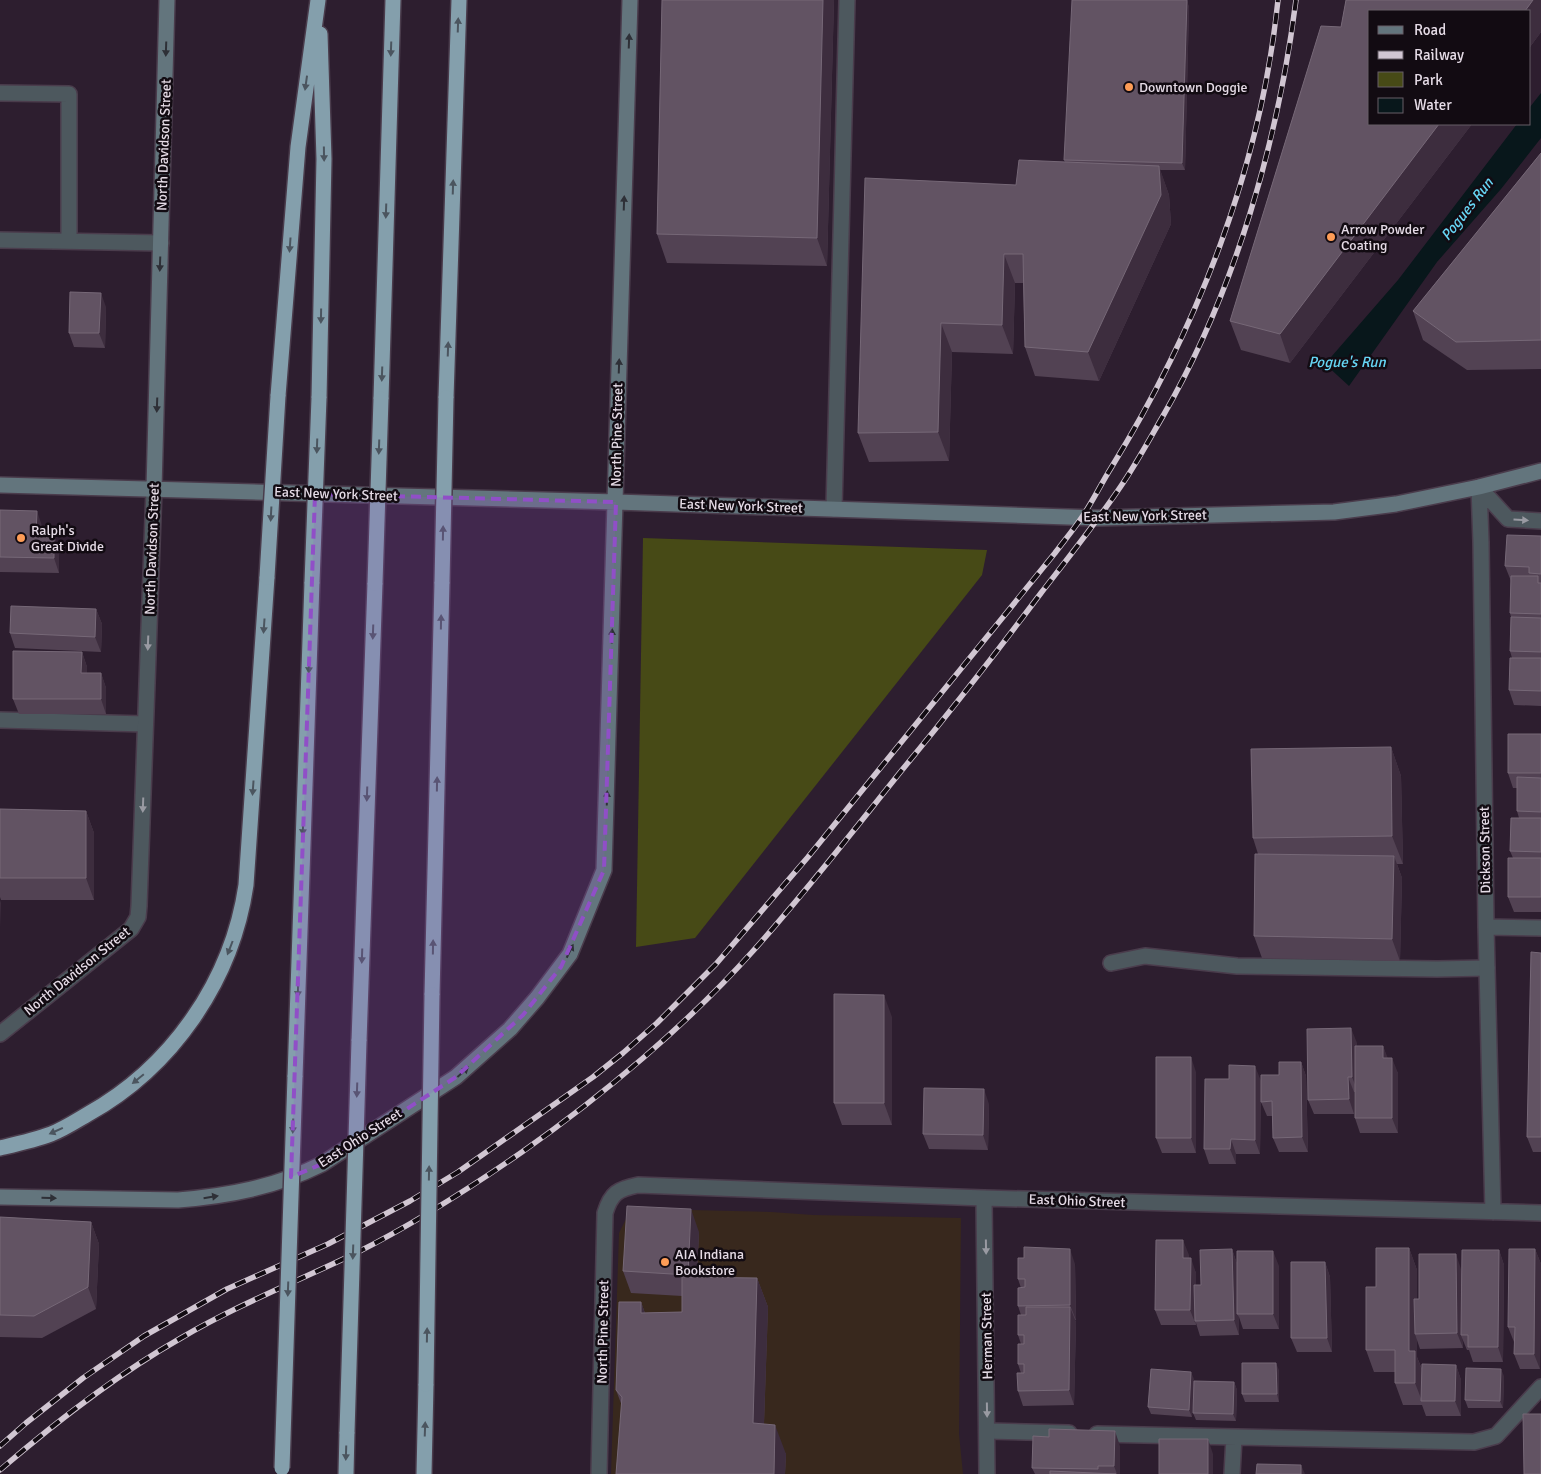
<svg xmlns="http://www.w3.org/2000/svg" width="1541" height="1474" viewBox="0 0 1541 1474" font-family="Signika,sans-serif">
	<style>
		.commercial { fill: #38281d }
		.green { fill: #474a16 }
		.water { fill: #08171b }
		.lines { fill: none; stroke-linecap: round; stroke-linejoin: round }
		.lane-casing { stroke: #4a3c4c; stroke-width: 18 }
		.street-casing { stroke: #4a3c4c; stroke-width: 18 }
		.secondary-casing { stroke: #4a3c4c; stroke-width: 18 }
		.highway-casing { stroke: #4a3c4c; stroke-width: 18 }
		.lane { stroke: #4d585e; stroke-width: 15 }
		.street { stroke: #4d585e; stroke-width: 15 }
		.secondary { stroke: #63757d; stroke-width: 15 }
		.highway { stroke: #849fac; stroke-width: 15 }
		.rail-casing { stroke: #d1c6d2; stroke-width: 5.5 }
		.rail { stroke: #120b12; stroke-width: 4; stroke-dasharray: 11; stroke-linecap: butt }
		.highway-bridge-casing { stroke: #4a3c4c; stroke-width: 18; stroke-linecap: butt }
		.highway-bridge { stroke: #849fac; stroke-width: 15 }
		.wall { fill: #524253 }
		.shaded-wall { fill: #3d2d3e }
		.building { fill: #625363; stroke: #766877 }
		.oneway { fill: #4b555f }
		.oneway2 { fill: #2e3037 }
		.oneway3 { fill: #999aa2 }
		.marked { fill: #904fc7; fill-opacity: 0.2; stroke: #904fc7; stroke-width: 4; stroke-dasharray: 10 6; stroke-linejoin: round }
		.poi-dot { fill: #fd9c56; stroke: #120b12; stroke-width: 2 }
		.labels { text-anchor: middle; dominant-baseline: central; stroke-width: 5; stroke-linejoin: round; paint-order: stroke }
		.poi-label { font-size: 14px; fill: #e5dbe6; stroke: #120b12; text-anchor: start }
		.street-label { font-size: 14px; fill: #e5dbe6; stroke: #120b12 }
		.water-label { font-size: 15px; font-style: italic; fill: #66d5f4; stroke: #120b12 }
	</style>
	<rect width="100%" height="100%" fill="#2d1e2f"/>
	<!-- commercial -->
	<path class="commercial" d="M649 1209 771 1212 813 1215 961 1218 959 1434 963 1474H611L619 1233 627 1217Z"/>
	<!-- green -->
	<path class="green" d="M643 538 987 550 982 575 695 938 636 947Z"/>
	<!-- water -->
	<path class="water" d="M1541 93V138L1501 189 1437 262 1349 386 1325 364 1398 280 1517 124H1530V107Z"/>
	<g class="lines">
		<defs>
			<path id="lane" d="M0 93 69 94V241
				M0 240 161 243
				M834 509 847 0
				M0 720 145 724
				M1111 963 1145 956 1237 966 1437 969 1487 968
				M988 1431 1069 1433
				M1097 1434 1474 1442 1496 1436 1541 1387
				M1232 1474 1234 1438"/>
			<path id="street" d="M1479 487 1481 542 1486 927 1493 1212
				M1479 487 1508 519 1541 521
				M1486 927 1541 928
				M0 1034 131 929 138 917 139 906 154 489
				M984 1198 987 1474
				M599 1474 605 1213C611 1193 618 1189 638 1185L984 1198 1541 1213"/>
			<path id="secondary" d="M0 485 616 502 1098 518 1334 512 1396 504 1479 487 1541 471
				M154 489 167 0
				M0 1197 178 1200C228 1196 276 1187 322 1164L456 1077 510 1029 537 998 570 954 604 870 630 0"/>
			<path id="highway" d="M278 396 298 147 318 0
				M319 398 324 159 320 34
				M446 398 459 0
				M381 399 393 0
				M432 995 442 582
				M359 1041 375 583
				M295 1077 312 582
				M0 1148C17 1144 35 1140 51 1134 64 1129 76 1121 88 1114 172 1067 232 981 246 885L267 577
				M346 1474 347 1432
				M424 1474 426 1384"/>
		</defs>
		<!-- lane casing -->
		<use href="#lane" class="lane-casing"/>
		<!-- street casing -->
		<use href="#street" class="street-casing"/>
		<!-- secondary casing -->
		<use href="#secondary" class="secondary-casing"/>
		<!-- highway casing -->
		<use href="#highway" class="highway-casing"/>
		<!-- lane -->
		<use href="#lane" class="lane"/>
		<!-- street -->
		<use href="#street" class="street"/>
		<!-- secondary -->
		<use href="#secondary" class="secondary"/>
		<!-- highway -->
		<use href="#highway" class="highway"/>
		<defs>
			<path id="rail" d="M0 1446 26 1423 83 1378 144 1336 227 1289 328 1244 410 1201 458 1172 593 1077 623 1053 657 1023 716 964 808 857 1055 553C1064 541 1074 529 1082 517 1093 501 1101 484 1111 468 1198 327 1261 166 1278 0
				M0 1470C57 1421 116 1375 181 1338 237 1305 298 1281 356 1253 412 1225 470 1188 522 1152 602 1096 687 1025 753 951 805 893 853 831 902 770 950 712 996 653 1041 593 1068 558 1096 523 1121 486 1136 464 1149 440 1163 416 1235 291 1278 142 1296 0"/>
		</defs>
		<!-- rail casing -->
		<use href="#rail" class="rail-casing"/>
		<!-- rail -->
		<use href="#rail" class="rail"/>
		<defs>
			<path id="highway-bridge" d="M267 577 278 396
				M312 582 319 398
				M442 582 446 398
				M375 583 381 399
				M426 1384 432 995
				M347 1432 359 1041
				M282 1468 295 1077"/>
		</defs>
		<!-- highway-bridge casing -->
		<use href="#highway-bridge" class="highway-bridge-casing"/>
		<!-- highway-bridge -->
		<use href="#highway-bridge" class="highway-bridge"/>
	</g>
	<!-- wall -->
	<path class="wall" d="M662 0H834L827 266 667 263 657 234Z
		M1187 0 1189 8 1185 170H1160L1169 195 1171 224 1099 381 1035 376 1025 347 1023 283H1015L1013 354 952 352 949 461 869 462 858 433 1016 185 1065 162 1064 160Z
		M1346 0H1541V32L1530 47V11H1370V124H1472L1290 363 1241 350 1230 321 1321 26 1341 27Z
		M1541 153V369L1467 370 1423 340 1413 311Z
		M106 307 105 348 74 347 69 333Z
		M0 510 42 526V534L59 549V573L0 572Z
		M1541 536V706L1514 705 1509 690 1512 658 1510 651 1511 617 1510 613 1511 581 1505 566Z
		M96 609 102 624 101 652 15 648 10 633Z
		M82 652 87 667V673H101L106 688V714H19L13 699Z
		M1541 734V912H1514L1508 897 1513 858 1510 851 1519 818 1517 811V788H1513L1508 773Z
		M1391 747 1401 776 1403 864H1397L1402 878 1400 961 1262 958 1254 936 1258 854 1253 838Z
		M0 809 86 811 94 833V900H1L0 897Z
		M1541 953V1152H1533L1527 1137Z
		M892 1017V1125H842L834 1103Z
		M1357 1043V1046H1383L1387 1058 1398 1073V1133H1360L1355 1118V1092H1354V1114H1314L1308 1100Z
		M1301 1062 1306 1076 1308 1152H1279L1273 1138V1116H1267L1261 1102V1081L1260 1154H1236V1164H1209L1204 1149 1261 1081 1279 1075Z
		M1196 1072V1153H1162L1156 1138Z
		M989 1104 988 1150 929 1149 923 1134Z
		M0 1217 91 1222 99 1244 96 1309 42 1338 0 1337Z
		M699 1232 697 1278H757L768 1307 764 1424 786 1454 785 1474H616L622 1406 616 1390 641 1302 645 1313 682 1312V1296L631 1293 623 1271Z
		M1409 1248 1417 1270V1299H1419L1461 1269 1462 1287 1499 1250 1504 1265 1503 1362H1473L1469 1350H1467L1462 1338 1463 1348 1420 1349 1417 1340V1357L1422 1369 1456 1365 1461 1380V1416H1426L1422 1405H1403L1395 1383V1372H1374L1366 1350Z
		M1232 1249 1237 1264 1279 1266V1329H1243L1239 1317V1335L1200 1336 1196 1323V1325H1161L1155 1310 1189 1255V1258L1196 1273V1285H1201Z
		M1535 1249 1541 1264 1540 1369H1520L1514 1354V1342L1508 1327Z
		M1325 1262 1330 1277 1332 1352H1297L1291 1338Z
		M1075 1264 1076 1320H1075L1076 1322 1074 1405 1023 1406 1018 1391 1021 1373 1018 1364 1021 1344 1018 1335 1021 1315 1018 1306 1021 1288 1018 1279Z
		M1279 1370V1402H1245L1242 1394Z
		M1504 1376 1503 1408H1468L1465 1400Z
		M1194 1379 1192 1417 1151 1414 1148 1407Z
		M1234 1382 1237 1390 1236 1421 1196 1420 1193 1413Z
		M1120 1446V1474H1035L1032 1468Z"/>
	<!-- shaded-wall -->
	<path class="shaded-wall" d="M823 0H834L827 266 817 238Z
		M1187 0 1189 8 1185 170 1182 163Z
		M1533 0H1541V32L1530 47V11H1525Z
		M1439 124H1472L1290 363 1280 334Z
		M1159 166 1169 195 1171 224 1099 381 1088 352Z
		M1004 254 1015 283 1013 354 1002 325Z
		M101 293 106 307 105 348 99 333Z
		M941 323 952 352 949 461 938 432Z
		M37 511 42 526V549L36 534Z
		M54 534 59 549V573L54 558Z
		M96 609 102 624 101 652 95 637Z
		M82 652 87 667V688L81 673Z
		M101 673 106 688V714L101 699Z
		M1391 747 1401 776 1403 864 1392 836Z
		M86 811 94 833V900L86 878Z
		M1394 856 1402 878 1400 961 1392 939Z
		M0 900 1 903 0 928Z
		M884 995 892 1017V1125L884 1103Z
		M1351 1028 1357 1043 1358 1092 1352 1077Z
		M1383 1046 1389 1061 1383 1058Z
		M1191 1057 1196 1072V1153L1191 1138Z
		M1392 1058 1398 1073V1133L1392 1118Z
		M1301 1062 1306 1076 1308 1152 1302 1137Z
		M1255 1066 1261 1081 1260 1154 1255 1140Z
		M1348 1077 1354 1092V1114L1349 1099Z
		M984 1089 989 1104 988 1150 983 1135Z
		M1231 1139 1236 1154V1164L1230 1149Z
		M691 1209 699 1232 696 1297 688 1275Z
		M91 1222 99 1244 96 1309 88 1287Z
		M1183 1240 1189 1255V1273L1183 1258Z
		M1409 1248 1417 1270V1334H1415L1417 1340V1357L1423 1373 1422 1401 1415 1383 1409 1351Z
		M1070 1249 1075 1264 1076 1320 1070 1305Z
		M1232 1249 1237 1264V1314L1239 1317V1335L1234 1320Z
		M1535 1249 1541 1264 1540 1369 1534 1354Z
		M1499 1250 1504 1265 1503 1362 1498 1347Z
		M1273 1251 1279 1266V1329L1273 1314Z
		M1456 1254 1461 1269 1462 1335H1461L1462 1338 1463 1348 1457 1333Z
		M1191 1258 1196 1273V1321H1195L1196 1325 1190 1310Z
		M1325 1262 1330 1277 1332 1352 1327 1338Z
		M757 1278 768 1307 763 1451 753 1423Z
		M641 1302 651 1331 641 1313Z
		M1070 1307 1076 1322 1074 1405 1069 1390Z
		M1276 1363 1279 1370V1402L1277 1394Z
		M1456 1365 1461 1380V1416L1455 1401Z
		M1501 1369 1504 1376 1503 1408 1500 1401Z
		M1191 1372 1194 1379 1192 1417 1189 1410Z
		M1234 1382 1237 1390 1236 1421 1233 1414Z
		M775 1425 786 1454 785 1474H774Z
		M1115 1431 1120 1446V1474H1117L1114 1466Z
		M1208 1439 1213 1454V1474H1208Z
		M1301 1465 1305 1474H1301Z"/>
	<!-- building -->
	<path class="building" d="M662 0H823L817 238 657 234Z
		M1072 0H1187L1182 163 1064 160Z
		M1346 0H1533L1525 11H1370V124H1439L1280 334 1230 321 1321 26 1341 27Z
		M1541 153V340L1456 342 1413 311Z
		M1019 160 1159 166 1161 195 1088 352 1025 347 1023 254H1004L1002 325 941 323 938 432 858 433 865 178 1016 185Z
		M70 292 101 293 99 333H69Z
		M0 510 37 511 36 534H54V558L0 557Z
		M1507 535 1541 536V574L1529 573V567L1505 566Z
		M1511 576H1538V583H1541V614L1510 613Z
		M11 606 96 609 95 637 10 633Z
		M1511 617 1541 618V652L1510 651Z
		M13 651 82 652 81 673H101V699H13Z
		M1510 658H1541V691L1509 690Z
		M1508 734H1541V773H1508Z
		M1391 747 1392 836 1253 838 1251 749Z
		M1517 777 1541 778V812L1517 811Z
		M0 809 86 811V878H0Z
		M1511 818H1541V852L1510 851Z
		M1255 854 1394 856 1392 939 1254 936Z
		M1508 858H1541V897H1508Z
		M1531 952 1541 953V1137H1527Z
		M834 994 884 995V1103H834Z
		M1351 1028 1352 1077H1348L1349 1099 1308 1100 1307 1029Z
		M1355 1046H1383V1058H1392V1118H1355Z
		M1156 1057H1191V1138H1156Z
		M1279 1062H1301L1302 1137 1273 1138 1272 1101 1261 1102V1075H1279Z
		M1229 1065 1255 1066V1140L1231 1139 1230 1149H1204L1205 1079H1229Z
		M924 1088 984 1089 983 1135 923 1134Z
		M627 1206 691 1209 688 1275 623 1271Z
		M0 1217 91 1222 88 1287 34 1316 0 1315Z
		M1156 1240H1183V1258H1191L1190 1310H1155Z
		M1024 1247 1070 1249V1305L1018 1306V1288L1025 1287V1279H1018V1258H1024Z
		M1376 1248H1409V1351H1415V1383H1395V1350H1366V1287H1376Z
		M1232 1249 1234 1320 1195 1321 1194 1285H1201L1200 1250Z
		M1509 1249H1535L1534 1354H1514L1515 1327H1508Z
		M1462 1250H1499L1498 1347H1468V1335H1461Z
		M1237 1251H1273V1314H1237Z
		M1419 1254H1456L1457 1333 1415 1334 1414 1299H1419Z
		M1291 1262H1325L1327 1338H1291Z
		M682 1277 757 1278 753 1423 775 1425 774 1474H616L622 1397 616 1390 619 1302H641V1313L682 1312Z
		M1026 1307H1070L1069 1390 1018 1391 1017 1373H1024V1364H1018V1344H1024V1335H1018V1315H1026Z
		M1242 1363H1276L1277 1394H1242Z
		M1422 1364 1456 1365 1455 1401H1421Z
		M1466 1368 1501 1369 1500 1401 1465 1400Z
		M1151 1369 1191 1372 1189 1410 1148 1407Z
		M1194 1381 1234 1382 1233 1414 1193 1413Z
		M1523 1414H1541V1474H1524Z
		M1049 1429 1115 1431 1114 1466H1098V1469L1032 1468 1033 1436 1049 1437Z
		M1159 1439H1208V1474H1159Z
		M1257 1464 1301 1465V1474H1256Z
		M1050 1471 1116 1474H1050Z"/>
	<!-- one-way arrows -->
	<defs><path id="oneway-solid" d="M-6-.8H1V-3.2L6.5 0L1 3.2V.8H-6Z" transform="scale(1.25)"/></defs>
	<g class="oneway">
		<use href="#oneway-solid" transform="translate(458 25) rotate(-88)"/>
		<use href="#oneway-solid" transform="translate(391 49) rotate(92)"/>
		<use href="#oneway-solid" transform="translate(306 83) rotate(98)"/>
		<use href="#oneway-solid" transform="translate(324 154) rotate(89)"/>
		<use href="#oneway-solid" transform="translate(453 187) rotate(-88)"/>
		<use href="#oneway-solid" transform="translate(386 211) rotate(92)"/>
		<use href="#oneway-solid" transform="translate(290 245) rotate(94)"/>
		<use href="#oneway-solid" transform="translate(321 316) rotate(91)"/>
		<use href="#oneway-solid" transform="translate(448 349) rotate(-88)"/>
		<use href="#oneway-solid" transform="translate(382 374) rotate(92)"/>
		<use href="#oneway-solid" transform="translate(317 446) rotate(92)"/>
		<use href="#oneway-solid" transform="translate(379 447) rotate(92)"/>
		<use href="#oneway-solid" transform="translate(271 514) rotate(93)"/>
		<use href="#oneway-solid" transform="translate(443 533) rotate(-89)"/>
		<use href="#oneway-solid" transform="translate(441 622) rotate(-89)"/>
		<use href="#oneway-solid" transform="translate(264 626) rotate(94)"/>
		<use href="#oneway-solid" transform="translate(373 632) rotate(92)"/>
		<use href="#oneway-solid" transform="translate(309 666) rotate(92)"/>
		<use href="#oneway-solid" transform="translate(437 784) rotate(-89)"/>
		<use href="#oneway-solid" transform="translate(253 788) rotate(94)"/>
		<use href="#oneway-solid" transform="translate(367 794) rotate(92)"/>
		<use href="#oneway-solid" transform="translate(303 828) rotate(92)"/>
		<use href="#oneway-solid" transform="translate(433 947) rotate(-89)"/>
		<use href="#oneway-solid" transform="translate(230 948) rotate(111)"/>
		<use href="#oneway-solid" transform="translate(362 956) rotate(92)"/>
		<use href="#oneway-solid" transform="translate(298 990) rotate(92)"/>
		<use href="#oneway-solid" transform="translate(138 1079) rotate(141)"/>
		<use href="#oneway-solid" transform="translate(357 1090) rotate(92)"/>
		<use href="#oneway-solid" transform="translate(293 1126) rotate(92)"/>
		<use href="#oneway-solid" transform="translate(56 1131) rotate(156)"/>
		<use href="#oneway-solid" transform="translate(429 1173) rotate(-89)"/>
		<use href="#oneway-solid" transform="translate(353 1252) rotate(92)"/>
		<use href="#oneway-solid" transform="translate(288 1289) rotate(92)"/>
		<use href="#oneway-solid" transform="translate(427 1335) rotate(-89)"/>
		<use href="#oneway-solid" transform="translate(425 1429) rotate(-88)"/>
		<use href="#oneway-solid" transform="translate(346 1453) rotate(92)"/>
	</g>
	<g class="oneway2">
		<use href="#oneway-solid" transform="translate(629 41) rotate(-88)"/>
		<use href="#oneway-solid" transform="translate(166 49) rotate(92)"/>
		<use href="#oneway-solid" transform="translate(624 203) rotate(-88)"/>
		<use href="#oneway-solid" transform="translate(160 264) rotate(92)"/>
		<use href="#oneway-solid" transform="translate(619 366) rotate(-88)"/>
		<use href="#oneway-solid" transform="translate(157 405) rotate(92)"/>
		<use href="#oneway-solid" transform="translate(612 636) rotate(-88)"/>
		<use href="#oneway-solid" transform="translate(607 798) rotate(-88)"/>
		<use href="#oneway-solid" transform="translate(570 951) rotate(-64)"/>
		<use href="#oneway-solid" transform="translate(463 1072) rotate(-42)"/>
		<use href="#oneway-solid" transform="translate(211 1197) rotate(-9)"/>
		<use href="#oneway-solid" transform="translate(49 1198) rotate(2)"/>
	</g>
	<g class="oneway3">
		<use href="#oneway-solid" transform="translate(1521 520) rotate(3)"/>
		<use href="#oneway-solid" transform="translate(148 643) rotate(92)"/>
		<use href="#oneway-solid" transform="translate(143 805) rotate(92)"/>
		<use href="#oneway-solid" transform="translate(986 1247) rotate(89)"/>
		<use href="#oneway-solid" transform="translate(987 1410) rotate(89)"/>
	</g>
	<!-- marked area -->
	<path class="marked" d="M315 494 616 502 604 870 561 967 523 1015 456 1077 322 1164 291 1177Z"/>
	<!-- markers -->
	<g class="poi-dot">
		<circle cx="1129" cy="87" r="5"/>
		<circle cx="1331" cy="237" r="5"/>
		<circle cx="21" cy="538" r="5"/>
		<circle cx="665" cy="1262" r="5"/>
	</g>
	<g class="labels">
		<!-- poi labels -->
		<g class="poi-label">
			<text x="1139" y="87">Downtown Doggie</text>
			<text x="1341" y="229">Arrow Powder<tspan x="1341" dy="16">Coating</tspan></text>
			<text x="31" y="530">Ralph's<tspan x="31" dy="16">Great Divide</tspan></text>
			<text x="675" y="1254">AIA Indiana<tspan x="675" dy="16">Bookstore</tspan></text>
		</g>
		<!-- street labels -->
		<g class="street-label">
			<text transform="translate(164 145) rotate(-88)">North Davidson Street</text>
			<text transform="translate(617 435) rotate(-89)">North Pine Street</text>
			<text transform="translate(336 494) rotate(2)">East New York Street</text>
			<text transform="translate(741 506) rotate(2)">East New York Street</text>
			<text transform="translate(1145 516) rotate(-1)">East New York Street</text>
			<text transform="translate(152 549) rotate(-88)">North Davidson Street</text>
			<text transform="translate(1485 850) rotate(-91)">Dickson Street</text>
			<text transform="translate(77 971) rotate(-39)">North Davidson Street</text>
			<text transform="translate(360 1138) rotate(-33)">East Ohio Street</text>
			<text transform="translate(1077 1201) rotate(2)">East Ohio Street</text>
			<text transform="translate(603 1332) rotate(-89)">North Pine Street</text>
			<text transform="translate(987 1336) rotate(-91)">Herman Street</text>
		</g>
		<!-- water labels -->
		<g class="water-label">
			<text transform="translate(1467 209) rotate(-52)">Pogues Run</text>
			<text x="1347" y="362">Pogue's Run</text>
		</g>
	</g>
	<!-- legend -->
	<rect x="1368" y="10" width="162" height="115" fill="#120b12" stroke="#665e67"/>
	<rect x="1378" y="26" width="25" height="8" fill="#63757d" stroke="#665e67"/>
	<text x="1414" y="35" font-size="15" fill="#e5dbe6">Road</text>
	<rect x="1378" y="51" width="25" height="8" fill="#d1c6d2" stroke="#665e67"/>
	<text x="1414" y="60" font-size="15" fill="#e5dbe6">Railway</text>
	<rect x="1378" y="72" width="25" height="15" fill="#474a16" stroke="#665e67"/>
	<text x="1414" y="85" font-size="15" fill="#e5dbe6">Park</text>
	<rect x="1378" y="98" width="25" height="15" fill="#08171b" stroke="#665e67"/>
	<text x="1414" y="110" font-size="15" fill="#e5dbe6">Water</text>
</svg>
